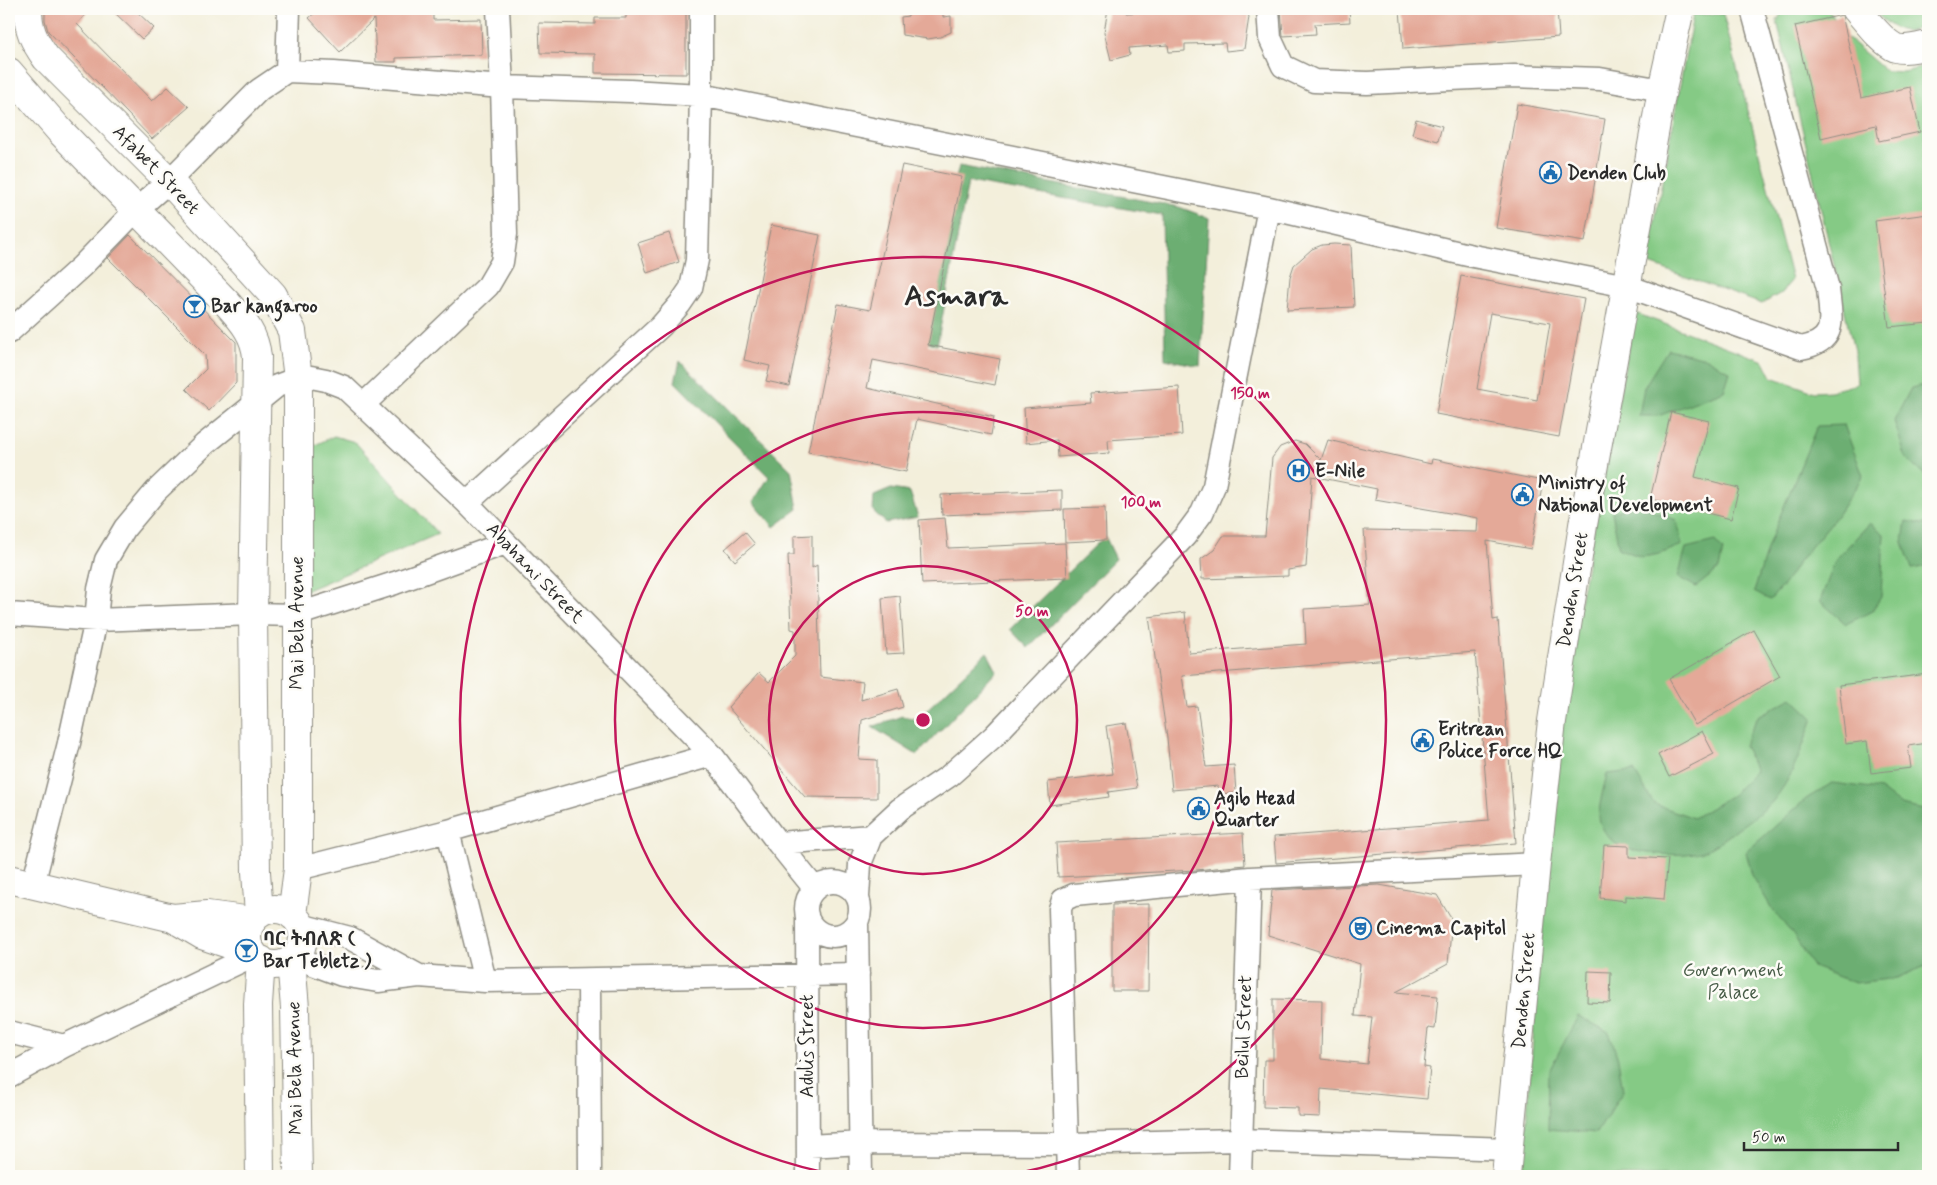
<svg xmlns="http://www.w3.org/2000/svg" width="1937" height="1185" viewBox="0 0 1937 1185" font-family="Mynerve,'Noto Sans Ethiopic',sans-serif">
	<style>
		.green { fill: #85ca85; stroke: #587a58 }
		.forest { fill: #6cae72; stroke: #4c6c4e }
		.building { fill: #e4a998; fill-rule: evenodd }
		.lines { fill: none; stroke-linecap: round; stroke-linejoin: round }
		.minor-casing { stroke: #8f8d83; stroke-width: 25 }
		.major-casing { stroke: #8f8d83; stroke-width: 30 }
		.highway-casing { stroke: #8f8d83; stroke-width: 30 }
		.minor { stroke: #fff; stroke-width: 22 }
		.major { stroke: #fff; stroke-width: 28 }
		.highway { stroke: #fff; stroke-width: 28 }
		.ring { fill: none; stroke: #c2185b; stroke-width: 2.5 }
		.labels { text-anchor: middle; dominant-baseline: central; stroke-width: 5; stroke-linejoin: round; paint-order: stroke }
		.street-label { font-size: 19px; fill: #2b2b2b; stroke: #fdfcf7 }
		.poi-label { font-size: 19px; font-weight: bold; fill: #2b2b2b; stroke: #fdfcf7; text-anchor: start }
		.park-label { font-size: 19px; fill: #465b46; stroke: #fdfcf7 }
		.town-label { font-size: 29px; font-weight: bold; fill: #2b2b2b; stroke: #fdfcf7 }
		.centre { fill: #c2185b; stroke: #fdfcf7; stroke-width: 2.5 }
		.ring-label { font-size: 15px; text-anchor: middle; font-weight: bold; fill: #c2185b; stroke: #fdfcf7; stroke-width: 5; stroke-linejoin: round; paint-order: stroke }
	</style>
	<rect width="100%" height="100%" fill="#fdfcf7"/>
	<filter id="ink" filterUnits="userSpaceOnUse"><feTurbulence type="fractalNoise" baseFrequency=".02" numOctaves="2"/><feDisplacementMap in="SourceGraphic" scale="10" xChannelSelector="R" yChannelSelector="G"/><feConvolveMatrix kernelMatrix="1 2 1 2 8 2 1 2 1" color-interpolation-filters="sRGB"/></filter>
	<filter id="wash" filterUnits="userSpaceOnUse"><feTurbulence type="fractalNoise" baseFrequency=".0096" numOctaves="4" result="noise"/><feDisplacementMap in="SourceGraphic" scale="20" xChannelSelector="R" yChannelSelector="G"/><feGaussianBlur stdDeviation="1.12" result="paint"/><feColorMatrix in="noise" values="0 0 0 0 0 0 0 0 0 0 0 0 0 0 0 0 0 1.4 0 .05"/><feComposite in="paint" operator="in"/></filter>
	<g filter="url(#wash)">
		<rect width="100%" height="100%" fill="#f3efdb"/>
		<!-- green -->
		<path class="green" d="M1784 9H1828L1845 36 1886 71 1904 72 1928 66V1176H1522L1540 952 1566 676 1635 313 1764 361 1772 377 1814 392 1831 391 1857 384 1855 355 1777 21Z
			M1872 9H1928V23C1904 40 1890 27 1872 9Z
			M1723 14 1792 280 1781 293 1762 304 1647 263 1693 15Z
			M334 436 355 442 438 534 305 591 311 447Z"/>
		<!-- forest -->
		<path class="forest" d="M959 166 1179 207 1209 218 1200 366 1165 359 1162 215 968 182 937 345 918 338Z
			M1668 349 1706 358 1730 372 1724 391 1658 416H1639L1644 387Z
			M680 361 791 470 798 509 774 527 753 502 769 477 675 382Z
			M1928 384V478L1906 458 1894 421 1911 388Z
			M1844 425 1863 476 1836 517 1800 560 1785 583 1770 600 1754 592 1769 543 1817 426Z
			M891 489 910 492 918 517 886 523 873 511 874 496Z
			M1638 505 1676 520 1682 545 1660 554 1642 557 1619 549 1612 512Z
			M1906 521 1928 525V566L1912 569 1903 542Z
			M1870 523 1884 534 1881 597 1872 611 1846 624 1820 601 1836 559Z
			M1105 536 1116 559 1028 648 1010 629Z
			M1715 541 1723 550 1719 569 1696 587 1678 577 1686 548Z
			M987 652 997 671 917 755 872 727 902 716 917 719Z
			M1792 698 1813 718C1802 748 1793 779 1771 803 1764 811 1716 846 1706 850 1687 858 1633 855 1616 844 1608 838 1599 826 1599 816 1599 803 1604 787 1607 774L1634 771 1654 804 1694 818 1732 795 1756 771 1744 745 1758 716Z
			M1832 783 1880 789 1901 805 1928 811V965L1897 978 1855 983 1813 967 1794 936 1772 909 1752 875 1746 852 1806 799Z
			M1578 1016 1609 1032 1618 1059 1623 1091 1597 1133 1548 1129 1549 1071Z"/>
		<g id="blocks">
			<!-- building -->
			<path class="building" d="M45 9H91L77 24 152 101 168 87 189 107 152 139 48 31 45 20Z
				M111 9H134L154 28 142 39Z
				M319 9H433V20L481 19 482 55 396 58V62H376L374 19 340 52 309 18Z
				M626 9H686V74L595 73V54L540 53 539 23 595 24V18H626Z
				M908 9H943V17L951 16V32L940 37 928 39 902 35 901 17 908 16Z
				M1108 9H1126V13L1190 9H1246L1249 17 1244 49 1226 51 1225 43 1185 44V51L1169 52 1168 45 1129 48 1130 55 1111 60 1104 32Z
				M1281 9H1349L1350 22 1315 24 1316 34 1283 36Z
				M1400 9H1557L1559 37 1403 49Z
				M1842 15 1861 98 1910 87 1920 132 1879 141 1876 125 1821 138 1795 26Z
				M1517 104 1605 119 1585 242 1496 228Z
				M1416 119 1442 126 1438 141 1412 134Z
				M902 165 962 177 928 345 1000 359 995 385 873 360 867 388 994 417 991 435 917 419 906 472 808 452 838 304 870 310Z
				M1928 214V323L1889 327 1875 221Z
				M771 225 820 235 789 386 766 381 770 366 744 360Z
				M669 233 679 262 647 273 638 243Z
				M130 235 236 342V383L209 411 186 389 206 369 205 355 108 258Z
				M1334 244 1351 245 1354 307 1287 310 1290 277 1294 265 1312 249 1322 245Z
				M1461 276 1584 299 1559 437 1436 414ZM1490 313 1550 323 1537 400 1477 389Z
				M1179 387 1182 435 1108 440 1109 453 1058 457 1057 440 1026 443 1024 408 1091 403 1090 393Z
				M1671 412 1709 421 1695 477 1739 488 1731 519 1650 499Z
				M1328 440 1431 464 1432 459 1543 481 1531 549 1487 541 1493 620 1498 619 1516 843 1276 863 1274 837 1489 820 1475 652 1182 676 1187 707 1197 706 1206 767 1234 765 1236 793 1219 794 1218 786 1172 790 1167 738 1149 617 1185 612 1189 653 1306 644 1304 609 1370 605 1364 530 1477 532 1478 518 1375 500 1377 489 1312 476 1306 567 1288 570V576L1202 579 1201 559 1214 550 1223 536H1265L1272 458 1280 447 1295 441 1305 444 1321 460Z
				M1062 490V510L942 515 941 495Z
				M1105 508 1106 540 1065 542 1064 509Z
				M945 518 948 548 1065 543 1067 578 922 584 919 520Z
				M745 532 755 544 735 561 725 549Z
				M812 535V568L817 565 820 677 863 682 861 700 898 689 903 707 862 720 859 759 877 760V798L805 797 728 707 759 673 769 682 795 656V630L791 629 788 555H794V536Z
				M900 596 904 653 886 654 882 598Z
				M1754 630 1780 676 1695 725 1669 679Z
				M1928 674V743L1908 746 1911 768 1871 773 1867 741 1846 744 1839 685Z
				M1126 723 1137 788 1108 792 1109 797 1050 805 1048 782 1113 774 1106 726Z
				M1702 731 1714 754 1669 777 1658 755Z
				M1243 833 1245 865 1196 870 1058 877 1056 843Z
				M1604 845 1629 846V857L1668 859 1664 899 1626 896V901L1600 898Z
				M1379 885 1437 895 1452 920 1448 964 1396 992 1438 996 1435 1029 1428 1028 1424 1067 1430 1068 1427 1099 1321 1089 1320 1117 1298 1116V1108L1263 1107 1264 1060H1273V999L1322 1000 1321 1059 1367 1064 1372 1017 1355 1016 1360 964 1268 935 1272 890Z
				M1149 904 1148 991H1112V905Z
				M1588 971 1611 972 1610 1003 1587 1002Z"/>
		</g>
	</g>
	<g filter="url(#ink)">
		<use href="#blocks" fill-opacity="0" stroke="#8f8d83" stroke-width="1"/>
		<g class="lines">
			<defs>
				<path id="minor" d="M1268 9 1270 38 1283 66 1314 81 1367 83 1514 76 1600 79 1662 90
					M287 71 289 9
					M9 332 82 266 136 210 169 181 259 90 287 71 334 73 502 87 630 91 701 95 1269 208 1468 255 1627 286 1801 348C1838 341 1831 320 1828 289L1752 9
					M364 404 488 286 502 262 506 234 502 87 498 9
					M467 503 661 326 680 304 691 288 697 260 701 95V9
					M9 614 96 620 253 614 296 615 395 583 506 543
					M448 831 485 981
					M778 843 871 836
					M298 869 448 831 712 755
					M806 909a27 27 0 1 1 54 0a27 27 0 1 1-54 0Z
					M33 885 69 743 96 620 99 589 106 560 125 528 156 491 205 444 277 386 298 378 311 377 326 380 344 387 467 503 712 755 778 843 815 889
					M858 897 860 864 871 836 900 809 949 776 994 736 1185 536 1202 513 1214 486 1269 208
					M807 915 808 1176
					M857 923 861 1176
					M300 925 350 938 419 976
					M294 957 342 975 378 981 419 976 485 981 858 974
					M589 980 590 1176
					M9 1032 64 1046
					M9 1076 64 1046 254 955
					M808 1146 862 1143 1068 1144 1240 1140 1509 1149
					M1068 1176 1060 909 1063 900 1074 895 1250 878 1536 864
					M1240 1176 1250 878"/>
				<path id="major" d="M1856 9C1866 20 1883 43 1896 48 1906 51 1919 47 1928 45
					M9 879 173 918 202 935 252 952
					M173 918 207 915 252 921
					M1506 1176 1536 864 1552 721 1583 525 1662 90 1680 9"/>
				<path id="highway" d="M28 9C28 30 34 41 46 58L169 181 273 295 292 331 298 378V869L292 915
					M9 72 60 131 226 302C241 319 255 333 257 357L253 614 256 872 259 914
					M247 937a28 28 0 1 1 56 0a28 28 0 1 1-56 0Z
					M291 960 295 1008 298 1176
					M260 1176 258 1004 261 960"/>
			</defs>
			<!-- minor casing -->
			<use href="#minor" class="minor-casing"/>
			<!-- major casing -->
			<use href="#major" class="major-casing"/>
			<!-- highway casing -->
			<use href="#highway" class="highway-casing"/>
			<!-- minor -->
			<use href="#minor" class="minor"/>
			<!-- major -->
			<use href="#major" class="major"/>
			<!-- highway -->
			<use href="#highway" class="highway"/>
		</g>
	</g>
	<!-- distance rings -->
	<g class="ring">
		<circle cx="923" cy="720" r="154"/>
		<circle cx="923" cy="720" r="308"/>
		<path d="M843 1176A463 463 0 1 1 1003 1176"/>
	</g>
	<!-- icons -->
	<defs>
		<symbol id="civic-ring" viewBox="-11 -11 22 22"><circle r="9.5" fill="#fdfcf7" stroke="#1f6fb2" stroke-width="1.5"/><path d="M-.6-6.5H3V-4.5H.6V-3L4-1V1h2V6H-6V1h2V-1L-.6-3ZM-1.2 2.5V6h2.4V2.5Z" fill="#1f6fb2"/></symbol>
		<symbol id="bar-ring" viewBox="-11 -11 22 22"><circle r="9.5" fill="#fdfcf7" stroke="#1f6fb2" stroke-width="1.5"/><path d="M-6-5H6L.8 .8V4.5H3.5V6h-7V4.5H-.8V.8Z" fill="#1f6fb2"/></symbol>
		<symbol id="hospital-ring" viewBox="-11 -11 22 22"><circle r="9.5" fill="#fdfcf7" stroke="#1f6fb2" stroke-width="1.5"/><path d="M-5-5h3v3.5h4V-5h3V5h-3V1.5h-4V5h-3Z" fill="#1f6fb2"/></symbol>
		<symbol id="theatre-ring" viewBox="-11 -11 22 22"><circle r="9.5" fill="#fdfcf7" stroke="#1f6fb2" stroke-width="1.5"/><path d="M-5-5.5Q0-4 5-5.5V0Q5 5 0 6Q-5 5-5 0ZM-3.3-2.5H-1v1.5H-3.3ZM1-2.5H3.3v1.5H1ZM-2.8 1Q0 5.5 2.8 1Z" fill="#1f6fb2"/></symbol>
	</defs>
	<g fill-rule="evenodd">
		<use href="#civic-ring" x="1538" y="160" width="25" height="25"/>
		<use href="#bar-ring" x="182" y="294" width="25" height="25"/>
		<use href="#hospital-ring" x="1286" y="458" width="25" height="25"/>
		<use href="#civic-ring" x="1510" y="482" width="25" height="25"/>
		<use href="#civic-ring" x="1410" y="728" width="25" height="25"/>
		<use href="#civic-ring" x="1186" y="796" width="25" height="25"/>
		<use href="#theatre-ring" x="1348" y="916" width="25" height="25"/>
		<use href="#bar-ring" x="234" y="938" width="25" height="25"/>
	</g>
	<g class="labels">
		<!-- street labels -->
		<g class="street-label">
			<text transform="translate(156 170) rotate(46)">Afabet Street</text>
			<text transform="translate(535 573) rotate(46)">Abahani Street</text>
			<text transform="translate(1573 590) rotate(-81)">Denden Street</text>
			<text transform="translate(297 623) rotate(-90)">Mai Bela Avenue</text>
			<text transform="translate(1524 991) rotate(-85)">Denden Street</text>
			<text transform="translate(1244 1027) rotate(-88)">Beilul Street</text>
			<text transform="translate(807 1046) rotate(-90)">Adulis Street</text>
			<text transform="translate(295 1068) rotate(-91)">Mai Bela Avenue</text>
		</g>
		<!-- poi labels -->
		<g class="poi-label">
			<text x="1567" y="173">Denden Club</text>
			<text x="211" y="306">Bar kangaroo</text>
			<text x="1315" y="471">E-Nile</text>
			<text x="1538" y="483">Ministry of<tspan x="1538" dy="22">National Development</tspan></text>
			<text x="1438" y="729">Eritrean<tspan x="1438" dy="22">Police Force HQ</tspan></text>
			<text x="1214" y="798">Agib Head<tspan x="1214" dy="22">Quarter</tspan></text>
			<text x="1376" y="928">Cinema Capitol</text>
			<text x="263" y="939">ባር ትብለጽ (<tspan x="263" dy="22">Bar Tebletz )</tspan></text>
		</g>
		<!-- park labels -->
		<g class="park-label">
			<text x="1733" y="970">Government<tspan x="1733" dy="22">Palace</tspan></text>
		</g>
		<!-- town labels -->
		<g class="town-label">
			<text x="956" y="297">Asmara</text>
		</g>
	</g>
	<circle cx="923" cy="720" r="8" class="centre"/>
	<g class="ring-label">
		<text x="1250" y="398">150 m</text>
		<text x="1141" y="507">100 m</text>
		<text x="1032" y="616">50 m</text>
	</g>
	<!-- margin -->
	<rect width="1937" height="1185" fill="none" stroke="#fdfcf7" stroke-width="30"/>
	<!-- scale -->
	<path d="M1744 1142v8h154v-8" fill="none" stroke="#2b2b2b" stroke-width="2.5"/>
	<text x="1752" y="1142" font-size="15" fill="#2b2b2b" stroke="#fdfcf7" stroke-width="4" paint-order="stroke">50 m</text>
</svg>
